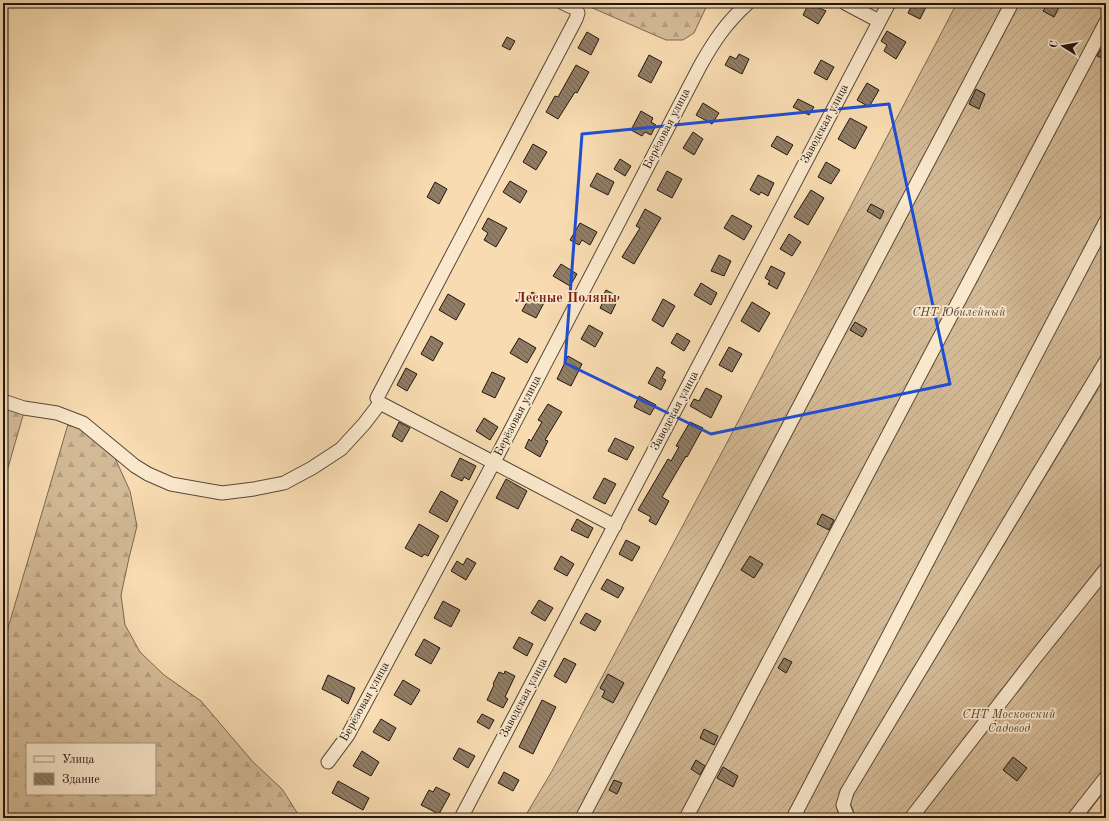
<svg xmlns="http://www.w3.org/2000/svg" width="1109" height="821" viewBox="0 0 1109 821" font-family="'Old Standard TT',serif">
	<style>
		.forest { fill: url(#forest-firs); stroke: #7a6853; fill-rule: evenodd }
		.garden { fill: url(#garden-furrows); stroke: #7a6853 }
		.building { fill: url(#building-back-hatch); stroke: #211710 }
		.lines { fill: none; stroke-linecap: round; stroke-linejoin: round }
		.minor-casing { stroke: #574838; stroke-width: 15 }
		.minor { stroke: #fae8cc; stroke-width: 13 }
		.marked { fill: none; stroke: #1d4ed8; stroke-width: 3; stroke-linejoin: round }
		.labels { text-anchor: middle; dominant-baseline: central; stroke-width: 3.5; stroke-linejoin: round; paint-order: stroke }
		.street-label { font-size: 12px; fill: #211710; stroke: #fae8cc }
		.park-label { font-size: 12px; font-style: italic; fill: #564838; stroke: #fae8cc }
		.quarter-label { font-size: 14px; font-weight: bold; fill: #7a1f14; stroke: #fae8cc }
	</style>
	<defs>
		<pattern id="forest-firs" width="22" height="20" patternUnits="userSpaceOnUse"><rect width="22" height="20" fill="#d3ba96"/><path d="M5 1l3.5 6h-7zM16 11l3.5 6h-7z" fill="#b59f80"/></pattern>
		<pattern id="garden-furrows" width="10" height="10" patternUnits="userSpaceOnUse"><rect width="10" height="10" fill="#d3ba96"/><path d="M-1 1l2-2M0 10L10 0M9 11l2-2" fill="none" stroke="#b59f80"/></pattern>
		<pattern id="building-back-hatch" width="6" height="6" patternUnits="userSpaceOnUse"><rect width="6" height="6" fill="#917d64"/><path d="M-1 5l2 2M0 0l6 6M5-1l2 2" fill="none" stroke="#766551"/></pattern>
	</defs>
	<rect width="100%" height="100%" fill="#f8dbb1"/>
	<filter id="stains"><feTurbulence type="fractalNoise" baseFrequency=".005" numOctaves="4"/><feColorMatrix values="0 0 0 0 .2 0 0 0 0 .09 0 0 0 0 .02 0 0 0 .5 -.17"/></filter>
	<radialGradient id="worn" r=".72"><stop offset=".6" stop-color="#630" stop-opacity="0"/><stop offset="1" stop-color="#630" stop-opacity=".3"/></radialGradient>
	<!-- forest -->
	<path class="forest" d="M581 3H708L694 33 683 40H666Z
		M3 393 26 405 3 485Z
		M71 414 91 421 115 458 130 491 137 526 129 558 121 595 125 625 140 652 164 675 201 701 253 762 282 789 298 814 304 818H3V645ZM27 744H155V794H27Z"/>
	<!-- garden -->
	<path class="garden" d="M957 3H1106V350L1012 510 840 795 837 808 839 818H524L552 771 730 437Z
		M1106 376V789L1084 818H856L849 800Z"/>
	<!-- building -->
	<path class="building" d="M809 3 826 11 818 24 803 15Z
		M913 3H928L920 19 908 13Z
		M1048 3H1056L1060 5 1054 17 1043 11Z
		M887 31 906 42 896 59 884 51 887 45 881 41Z
		M587 32 599 39 591 55 578 48Z
		M507 37 515 41 510 50 502 46Z
		M1103 46 1106 47V60L1097 56Z
		M739 54 749 59 742 74 725 65 730 56 736 59Z
		M649 55 662 62 651 83 638 76Z
		M821 60 834 67 827 80 814 73Z
		M576 65 589 72 577 93 575 92 558 119 546 112 555 96 558 97Z
		M867 83 879 90 869 107 857 100Z
		M976 89 985 94 979 109 969 104Z
		M798 99 814 107 809 115 793 107Z
		M703 103 719 113 712 124 696 115Z
		M641 111 653 118 651 122 656 125 651 135 645 132 642 136 631 130Z
		M850 118 867 127 855 149 838 139Z
		M693 132 703 139 694 155 683 148Z
		M777 136 793 145 787 155 771 146Z
		M533 144 547 152 536 170 523 162Z
		M620 159 631 166 625 176 614 169Z
		M826 162 840 170 831 184 818 177Z
		M667 171 682 179 672 198 657 190Z
		M597 173 614 182 608 195 590 186Z
		M758 175 774 183 768 196 761 192 759 195 750 190Z
		M510 181 527 191 520 203 503 192Z
		M435 182 447 189 439 204 427 197Z
		M811 190 824 198 808 225 794 217Z
		M871 204 884 211 880 219 867 211Z
		M645 209 661 218 634 264 622 257 640 228 636 226Z
		M732 215 752 226 744 240 724 228Z
		M488 218 507 228 496 247 484 240 488 233 482 229Z
		M580 223 597 232 590 245 582 240 579 245 570 240Z
		M789 234 801 242 792 256 780 249Z
		M719 255 731 261 724 276 711 271Z
		M561 264 577 274 570 286 553 276Z
		M771 266 785 273 777 289 768 284 770 281 765 278Z
		M701 283 717 293 711 305 694 295Z
		M606 290 619 297 611 314 600 308 604 300 602 298Z
		M532 292 546 299 536 318 522 311Z
		M448 294 465 304 456 320 439 310Z
		M663 299 675 306 663 327 652 320Z
		M752 302 770 313 759 332 741 321Z
		M855 322 867 329 862 337 850 330Z
		M589 325 603 333 595 347 581 339Z
		M677 333 690 341 684 351 671 343Z
		M431 336 443 343 433 361 421 354Z
		M519 338 536 348 527 363 510 353Z
		M729 347 742 354 732 372 719 365Z
		M568 356 582 364 571 386 557 379Z
		M657 367 665 372 662 378 666 380 661 390 648 383Z
		M406 368 417 374 407 391 397 385Z
		M492 372 505 378 495 398 482 392Z
		M706 388 722 396 711 418 690 406 694 399 699 401Z
		M639 396 656 405 650 415 634 407Z
		M548 404 562 412 545 440 548 441 540 457 525 448 529 439 531 441 542 422 538 420Z
		M484 418 498 427 490 440 476 431Z
		M399 422 410 428 402 442 392 436Z
		M690 422 703 428 687 457 686 456 662 497 669 501 656 525 649 521 651 517 638 510 668 459 671 461 679 447 676 446Z
		M615 438 634 447 627 460 608 451Z
		M460 458 476 466 469 480 464 477 462 481 451 476Z
		M604 478 616 484 605 504 593 498Z
		M506 479 527 491 518 509 496 498Z
		M441 491 458 501 447 522 429 512Z
		M822 514 834 520 829 530 817 524Z
		M577 519 593 528 588 538 571 530Z
		M419 524 439 536 428 556 424 554 422 557 405 548Z
		M626 540 640 547 632 561 619 554Z
		M561 556 574 564 567 576 554 569Z
		M750 556 763 564 754 578 741 570Z
		M467 558 476 563 466 580 451 571 457 561 463 565Z
		M607 579 624 588 618 598 601 589Z
		M539 600 553 608 545 621 531 613Z
		M443 601 460 610 451 627 434 618Z
		M586 613 601 621 595 631 580 623Z
		M519 637 533 644 527 656 513 648Z
		M424 639 440 648 431 664 415 655Z
		M564 658 576 664 566 683 554 676Z
		M784 658 792 662 786 673 778 668Z
		M505 671 515 676 505 697 508 699 503 708 487 700 494 685 493 684 499 672 504 674Z
		M608 674 624 683 613 703 602 697 605 691 600 688Z
		M328 675 355 688 348 704 341 700 342 699 322 689Z
		M403 680 420 690 411 705 394 695Z
		M542 700 556 707 533 754 519 747Z
		M482 714 494 720 489 729 477 722Z
		M381 719 396 728 389 741 373 732Z
		M704 729 718 736 714 745 700 738Z
		M459 748 475 756 468 768 453 759Z
		M362 751 379 762 371 776 353 766Z
		M1013 757 1027 768 1017 781 1003 770Z
		M696 760 705 766 700 775 691 769Z
		M723 767 738 776 733 787 717 778Z
		M504 772 519 780 513 791 498 783Z
		M614 780 622 783 617 794 609 790Z
		M338 781 369 798 363 810 332 793Z
		M436 787 450 794 439 814 421 805 429 790 433 792Z"/>
	<g class="lines">
		<defs>
			<path id="minor" d="M563 3 576 9 578 13 576 19 377 398 380 403 615 526
				M845 3 879 21
				M3 401 24 408 57 413 83 423 135 466 148 474 171 484 222 493 254 489 284 483 312 468 341 449 364 424 380 403
				M328 762 348 735 494 462 700 66C714 41 726 23 748 3
				M461 818 889 3
				M582 818 1012 3
				M686 818 1106 22
				M793 818 1106 221
				M848 818 843 805 847 792 1106 361
				M911 818 1031 663 1106 569
				M1074 818 1106 777"/>
		</defs>
		<!-- minor casing -->
		<use href="#minor" class="minor-casing"/>
		<!-- minor -->
		<use href="#minor" class="minor"/>
	</g>
	<!-- marked area -->
	<path class="marked" d="M889 104 950 384 711 434 565 363 582 134Z"/>
	<g class="labels">
		<!-- street labels -->
		<g class="street-label">
			<text transform="translate(825 124) rotate(-62)">Заводская улица</text>
			<text transform="translate(667 129) rotate(-63)">Берёзовая улица</text>
			<text transform="translate(675 411) rotate(-62)">Заводская улица</text>
			<text transform="translate(518 416) rotate(-63)">Берёзовая улица</text>
			<text transform="translate(524 698) rotate(-62)">Заводская улица</text>
			<text transform="translate(365 702) rotate(-61)">Берёзовая улица</text>
		</g>
		<!-- park labels -->
		<g class="park-label">
			<text x="959" y="313">СНТ Юбилейный</text>
			<text x="1009" y="715">СНТ Московский<tspan x="1009" dy="14">Садовод</tspan></text>
		</g>
		<!-- quarter labels -->
		<g class="quarter-label">
			<text x="566" y="298">Лесные Поляны</text>
		</g>
	</g>
	<!-- margin -->
	<rect width="1109" height="821" fill="none" stroke="#f8dbb1" stroke-width="16"/>
	<rect x="4" y="4" width="1101" height="813" fill="none" stroke="#211710" stroke-width="2"/>
	<rect x="8" y="8" width="1093" height="805" fill="none" stroke="#211710"/>
	<!-- legend -->
	<rect x="26" y="743" width="130" height="52" fill="#fae8cc" stroke="#a39481"/>
	<rect x="34" y="756" width="20" height="6" fill="#fae8cc" stroke="#a39481"/>
	<text x="62" y="763" font-size="12" fill="#211710">Улица</text>
	<rect x="34" y="773" width="20" height="12" fill="url(#building-back-hatch)" stroke="#a39481"/>
	<text x="62" y="783" font-size="12" fill="#211710">Здание</text>
	<!-- north arrow -->
	<g transform="translate(1063 46) rotate(281)" stroke="#fae8cc" stroke-width="3" paint-order="stroke">
	<path d="M0-3L7 15L0 10L-7 15Z" fill="#211710"/>
	<text y="-6" font-size="11" font-weight="bold" text-anchor="middle" fill="#211710">С</text>
	</g>
	<rect width="100%" height="100%" filter="url(#stains)"/>
	<rect width="100%" height="100%" fill="url(#worn)"/>
</svg>
